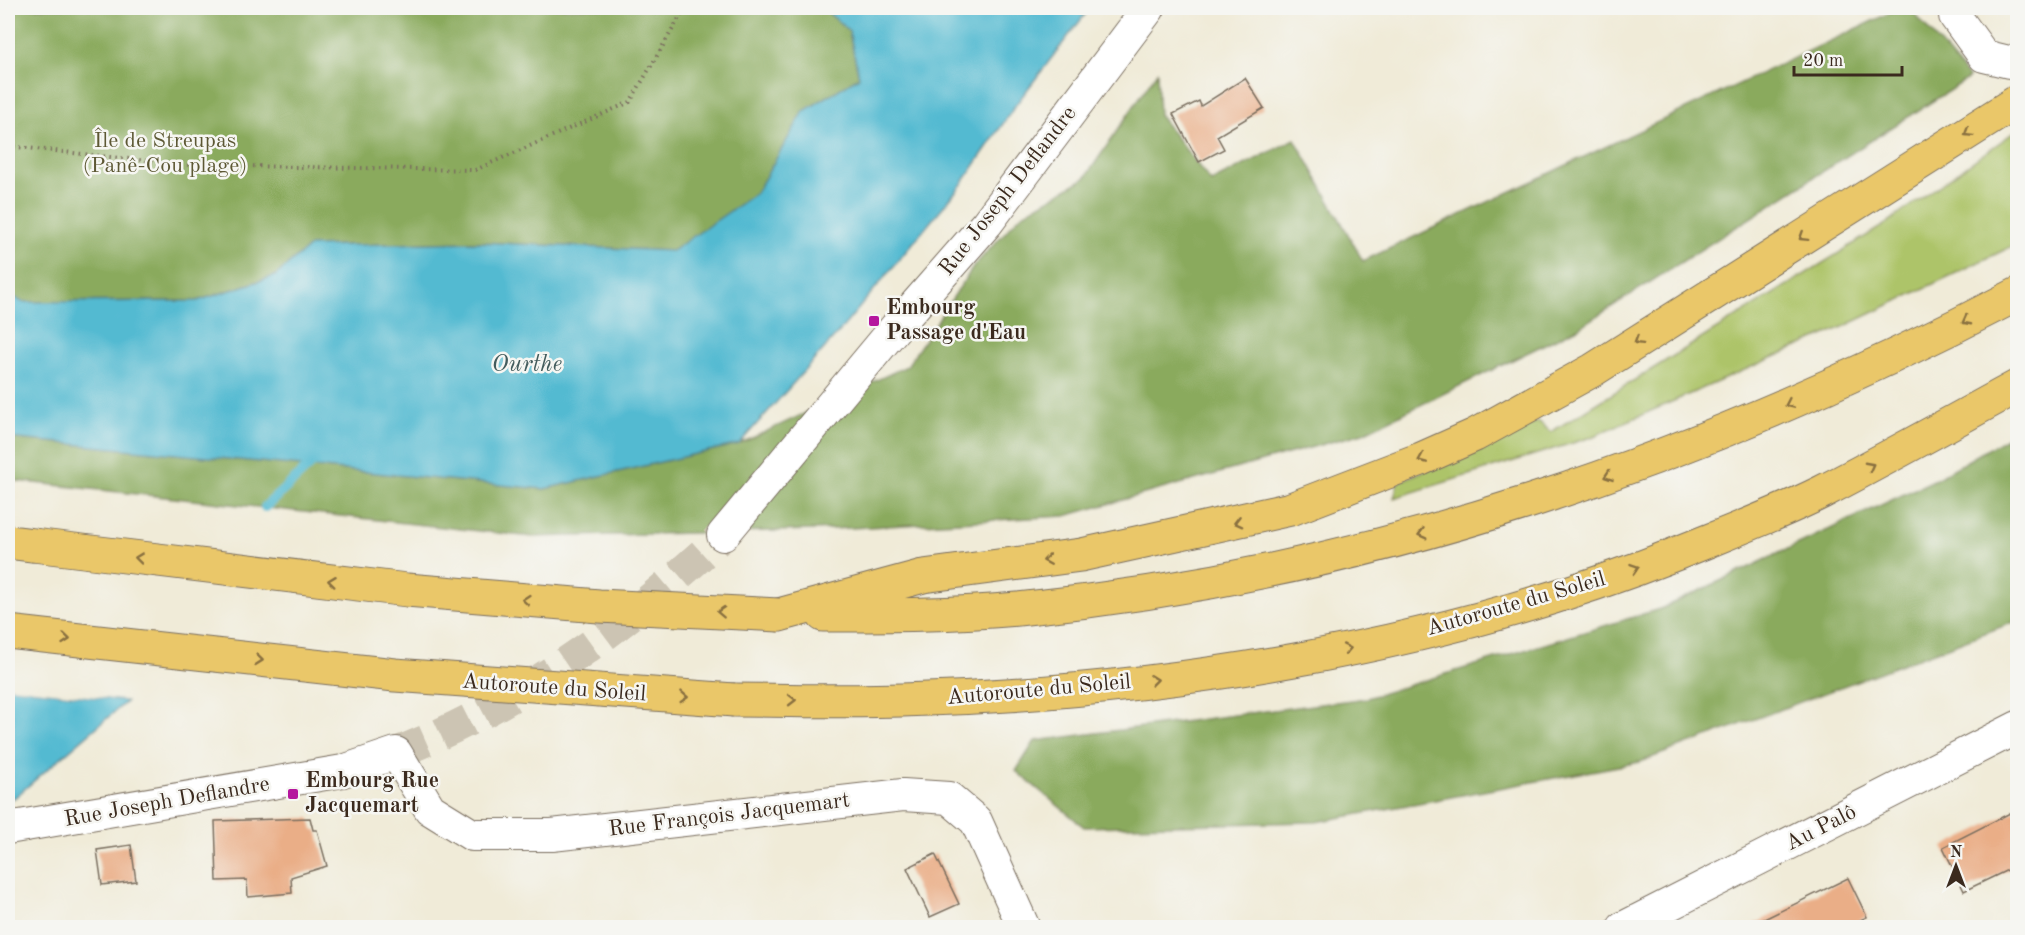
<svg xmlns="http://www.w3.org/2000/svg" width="2025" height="935" viewBox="0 0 2025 935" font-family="'Old Standard TT',serif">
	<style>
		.green { fill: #adc469; stroke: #747744; stroke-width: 1.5 }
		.forest { fill: #8aaa5d; stroke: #626a3e; stroke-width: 1.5 }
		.water { fill: #53bad1; stroke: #477278; stroke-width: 1.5 }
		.pier { fill: #f0ebd8 }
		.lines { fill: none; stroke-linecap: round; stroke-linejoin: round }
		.stream { stroke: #53bad1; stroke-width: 10 }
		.building { fill: #eaae87 }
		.minor-tunnel { stroke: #ccc4b3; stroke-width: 32; stroke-dasharray: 32 16; stroke-linecap: butt }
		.minor-casing { stroke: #7a6e5f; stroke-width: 34 }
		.motorway-casing { stroke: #7a6e5f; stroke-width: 35 }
		.path { stroke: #7a6e5f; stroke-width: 4; stroke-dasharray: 1.5 4.5; stroke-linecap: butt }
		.minor { stroke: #fff; stroke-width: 32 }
		.motorway { stroke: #eac769; stroke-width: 33 }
		.motorway-bridge-casing { stroke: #7a6e5f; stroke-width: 35; stroke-linecap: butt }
		.motorway-bridge { stroke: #eac769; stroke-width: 33 }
		.oneway { stroke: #8a7140 }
		.poi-dot { fill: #b5179e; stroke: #f6f6f2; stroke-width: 2 }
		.labels { text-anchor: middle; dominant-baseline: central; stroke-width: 5; stroke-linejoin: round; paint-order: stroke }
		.park-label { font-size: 22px; fill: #5d5834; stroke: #f6f6f2 }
		.street-label { font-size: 22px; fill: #3b2a1e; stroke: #f6f6f2 }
		.poi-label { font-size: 22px; font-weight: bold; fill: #3b2a1e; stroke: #f6f6f2; text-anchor: start }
		.water-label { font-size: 24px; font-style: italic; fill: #435c5d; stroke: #f6f6f2 }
	</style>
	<rect width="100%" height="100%" fill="#f6f6f2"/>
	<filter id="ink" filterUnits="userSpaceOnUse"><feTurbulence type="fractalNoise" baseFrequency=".0167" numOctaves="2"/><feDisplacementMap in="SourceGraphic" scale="12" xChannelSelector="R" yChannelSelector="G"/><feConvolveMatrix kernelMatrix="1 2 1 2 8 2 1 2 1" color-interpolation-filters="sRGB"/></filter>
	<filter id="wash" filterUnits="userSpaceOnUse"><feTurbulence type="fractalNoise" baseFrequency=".008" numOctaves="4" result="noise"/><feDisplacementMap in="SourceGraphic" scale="24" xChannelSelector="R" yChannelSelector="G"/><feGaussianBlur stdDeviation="1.35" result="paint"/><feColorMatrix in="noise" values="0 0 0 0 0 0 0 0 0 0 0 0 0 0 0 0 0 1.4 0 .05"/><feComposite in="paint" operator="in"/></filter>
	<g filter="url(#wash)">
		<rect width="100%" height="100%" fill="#f0ebd8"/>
		<!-- green -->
		<path class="green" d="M2017 130V244L1843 327 1589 438 1394 498 1398 482 1538 421 1551 432 1884 225Z"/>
		<!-- forest -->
		<path class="forest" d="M8 8H823L849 31 859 77 804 111 757 193 672 251 477 242 310 246 275 276 197 301 21 302 8 292Z
			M1900 8H1910L1969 78 1580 327 1363 433 1065 516 815 530 533 537 8 480V438L544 489 739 444 907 366 974 266 1021 215 1085 178 1157 72 1159 115 1211 182 1295 139 1363 261Z
			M2017 432V621L1640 762 1316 822 1084 827 1016 771 1035 741 1367 698 1663 608 1936 479Z"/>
		<!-- water -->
		<path class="water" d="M823 8H1090L1017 103 962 184 839 332 739 444 544 489 8 438V292L22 302 197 301 275 276 310 246 477 242 672 251 756 193 804 111 859 77 849 31Z
			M8 687 127 701 14 798 8 799Z"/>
		<!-- pier -->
		<path class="pier" d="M8 684 128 698 130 701 8 687Z"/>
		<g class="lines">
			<!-- stream -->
			<path class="stream" d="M265 507 317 459"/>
		</g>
		<g id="blocks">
			<!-- building -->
			<path class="building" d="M1245 78 1264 108 1217 136 1224 149 1199 162 1173 114 1199 101 1201 106Z
				M2018 809V865L1964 891 1943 847Z
				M310 818 313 830H317L327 866 291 877 292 893 248 897 247 880 217 881 215 821Z
				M131 845 136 881 102 885 97 850Z
				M935 854 959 904 930 917 907 868Z
				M1848 878 1867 917 1845 927H1748Z"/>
		</g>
	</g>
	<g filter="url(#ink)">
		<use href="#blocks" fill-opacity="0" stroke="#7a6e5f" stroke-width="1.5"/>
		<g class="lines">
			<!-- minor-tunnel -->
			<path class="minor-tunnel" d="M396 753C524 702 623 628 723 535"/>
			<defs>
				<path id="minor" d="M1956 8 1955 16 1984 56 2009 62 2018 61
					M723 535 896 327 987 223 1149 8
					M8 828 343 771 396 753 430 809 472 835H552L903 795 949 798 976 821 1024 928
					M1623 928 2018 727"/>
				<path id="motorway" d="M8 542 33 545
					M779 615 923 576 1081 555 1291 509 1421 459 1475 435 1593 370 2018 101
					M823 615C888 615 953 615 1018 609 1374 574 1702 459 2018 294
					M734 700C790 700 846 702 902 700 1156 693 1436 649 1673 555 1722 535 1774 516 1822 492 1888 458 1952 422 2018 386"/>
			</defs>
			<!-- minor casing -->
			<use href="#minor" class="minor-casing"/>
			<!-- motorway casing -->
			<use href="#motorway" class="motorway-casing"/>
			<!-- path -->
			<path class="path" d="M8 146 185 165 475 170 630 102 685 8"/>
			<!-- minor -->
			<use href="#minor" class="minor"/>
			<!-- motorway -->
			<use href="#motorway" class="motorway"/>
			<defs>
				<path id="motorway-bridge" d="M33 545 407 590 599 606 779 615
					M8 632 395 675 734 700"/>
			</defs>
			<!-- motorway-bridge casing -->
			<use href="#motorway-bridge" class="motorway-bridge-casing"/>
			<!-- motorway-bridge -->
			<use href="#motorway-bridge" class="motorway-bridge"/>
		</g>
		<!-- one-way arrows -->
		<defs><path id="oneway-chevron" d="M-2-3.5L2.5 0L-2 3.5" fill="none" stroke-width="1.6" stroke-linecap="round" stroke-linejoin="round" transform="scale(1.5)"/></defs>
		<g class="oneway">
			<use href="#oneway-chevron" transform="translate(1968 133) rotate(148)"/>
			<use href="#oneway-chevron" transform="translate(1803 237) rotate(148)"/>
			<use href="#oneway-chevron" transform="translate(1966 321) rotate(152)"/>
			<use href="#oneway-chevron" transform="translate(1638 341) rotate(148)"/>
			<use href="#oneway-chevron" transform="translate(1789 404) rotate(155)"/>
			<use href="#oneway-chevron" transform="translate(1422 459) rotate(157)"/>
			<use href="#oneway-chevron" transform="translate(1870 466) rotate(-28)"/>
			<use href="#oneway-chevron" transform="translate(1608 476) rotate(161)"/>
			<use href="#oneway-chevron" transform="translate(1238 522) rotate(166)"/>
			<use href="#oneway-chevron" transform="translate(1422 534) rotate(165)"/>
			<use href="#oneway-chevron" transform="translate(139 558) rotate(-173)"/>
			<use href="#oneway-chevron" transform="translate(1047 560) rotate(171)"/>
			<use href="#oneway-chevron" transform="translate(1635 568) rotate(-19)"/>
			<use href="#oneway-chevron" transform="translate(332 581) rotate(-173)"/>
			<use href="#oneway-chevron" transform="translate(526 600) rotate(-175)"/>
			<use href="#oneway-chevron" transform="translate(721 612) rotate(-177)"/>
			<use href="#oneway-chevron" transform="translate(66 639) rotate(6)"/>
			<use href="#oneway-chevron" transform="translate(1347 649) rotate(-11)"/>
			<use href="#oneway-chevron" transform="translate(259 660) rotate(6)"/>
			<use href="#oneway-chevron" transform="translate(1154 680) rotate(-7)"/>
			<use href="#oneway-chevron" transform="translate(684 697) rotate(4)"/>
			<use href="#oneway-chevron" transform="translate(792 700)"/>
		</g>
	</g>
	<!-- markers -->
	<g class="poi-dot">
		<rect x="868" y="315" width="12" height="12" rx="3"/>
		<rect x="287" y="788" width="12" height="12" rx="3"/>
	</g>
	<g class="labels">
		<!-- park labels -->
		<g class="park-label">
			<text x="165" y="141">Île de Streupas<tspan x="165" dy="25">(Panê-Cou plage)</tspan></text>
		</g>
		<!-- street labels -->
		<g class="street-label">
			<text transform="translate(1008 191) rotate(-52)">Rue Joseph Deflandre</text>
			<text transform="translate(1516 604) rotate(-16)">Autoroute du Soleil</text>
			<text transform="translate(554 688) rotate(4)">Autoroute du Soleil</text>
			<text transform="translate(1039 690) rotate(-5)">Autoroute du Soleil</text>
			<text transform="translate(167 802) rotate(-10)">Rue Joseph Deflandre</text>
			<text transform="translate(729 815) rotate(-7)">Rue François Jacquemart</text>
			<text transform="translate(1821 828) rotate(-27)">Au Palô</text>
		</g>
		<!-- poi labels -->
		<g class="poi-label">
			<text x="886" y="308">Embourg<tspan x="886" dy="25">Passage d'Eau</tspan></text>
			<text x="305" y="781">Embourg Rue<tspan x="305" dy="25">Jacquemart</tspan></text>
		</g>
		<!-- water labels -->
		<g class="water-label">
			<text x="527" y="365">Ourthe</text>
		</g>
	</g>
	<!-- margin -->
	<rect width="2025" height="935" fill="none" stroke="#f6f6f2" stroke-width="30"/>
	<!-- north arrow -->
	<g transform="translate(1956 866)" stroke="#f6f6f2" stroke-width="4.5" paint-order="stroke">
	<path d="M0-4.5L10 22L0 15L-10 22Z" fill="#3b2a1e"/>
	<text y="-9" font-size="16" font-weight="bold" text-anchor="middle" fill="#3b2a1e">N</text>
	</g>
	<!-- scale -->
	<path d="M1794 66v9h108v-9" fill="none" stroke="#3b2a1e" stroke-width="3"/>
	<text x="1803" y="66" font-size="18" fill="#3b2a1e" stroke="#f6f6f2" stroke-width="4.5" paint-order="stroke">20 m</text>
</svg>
